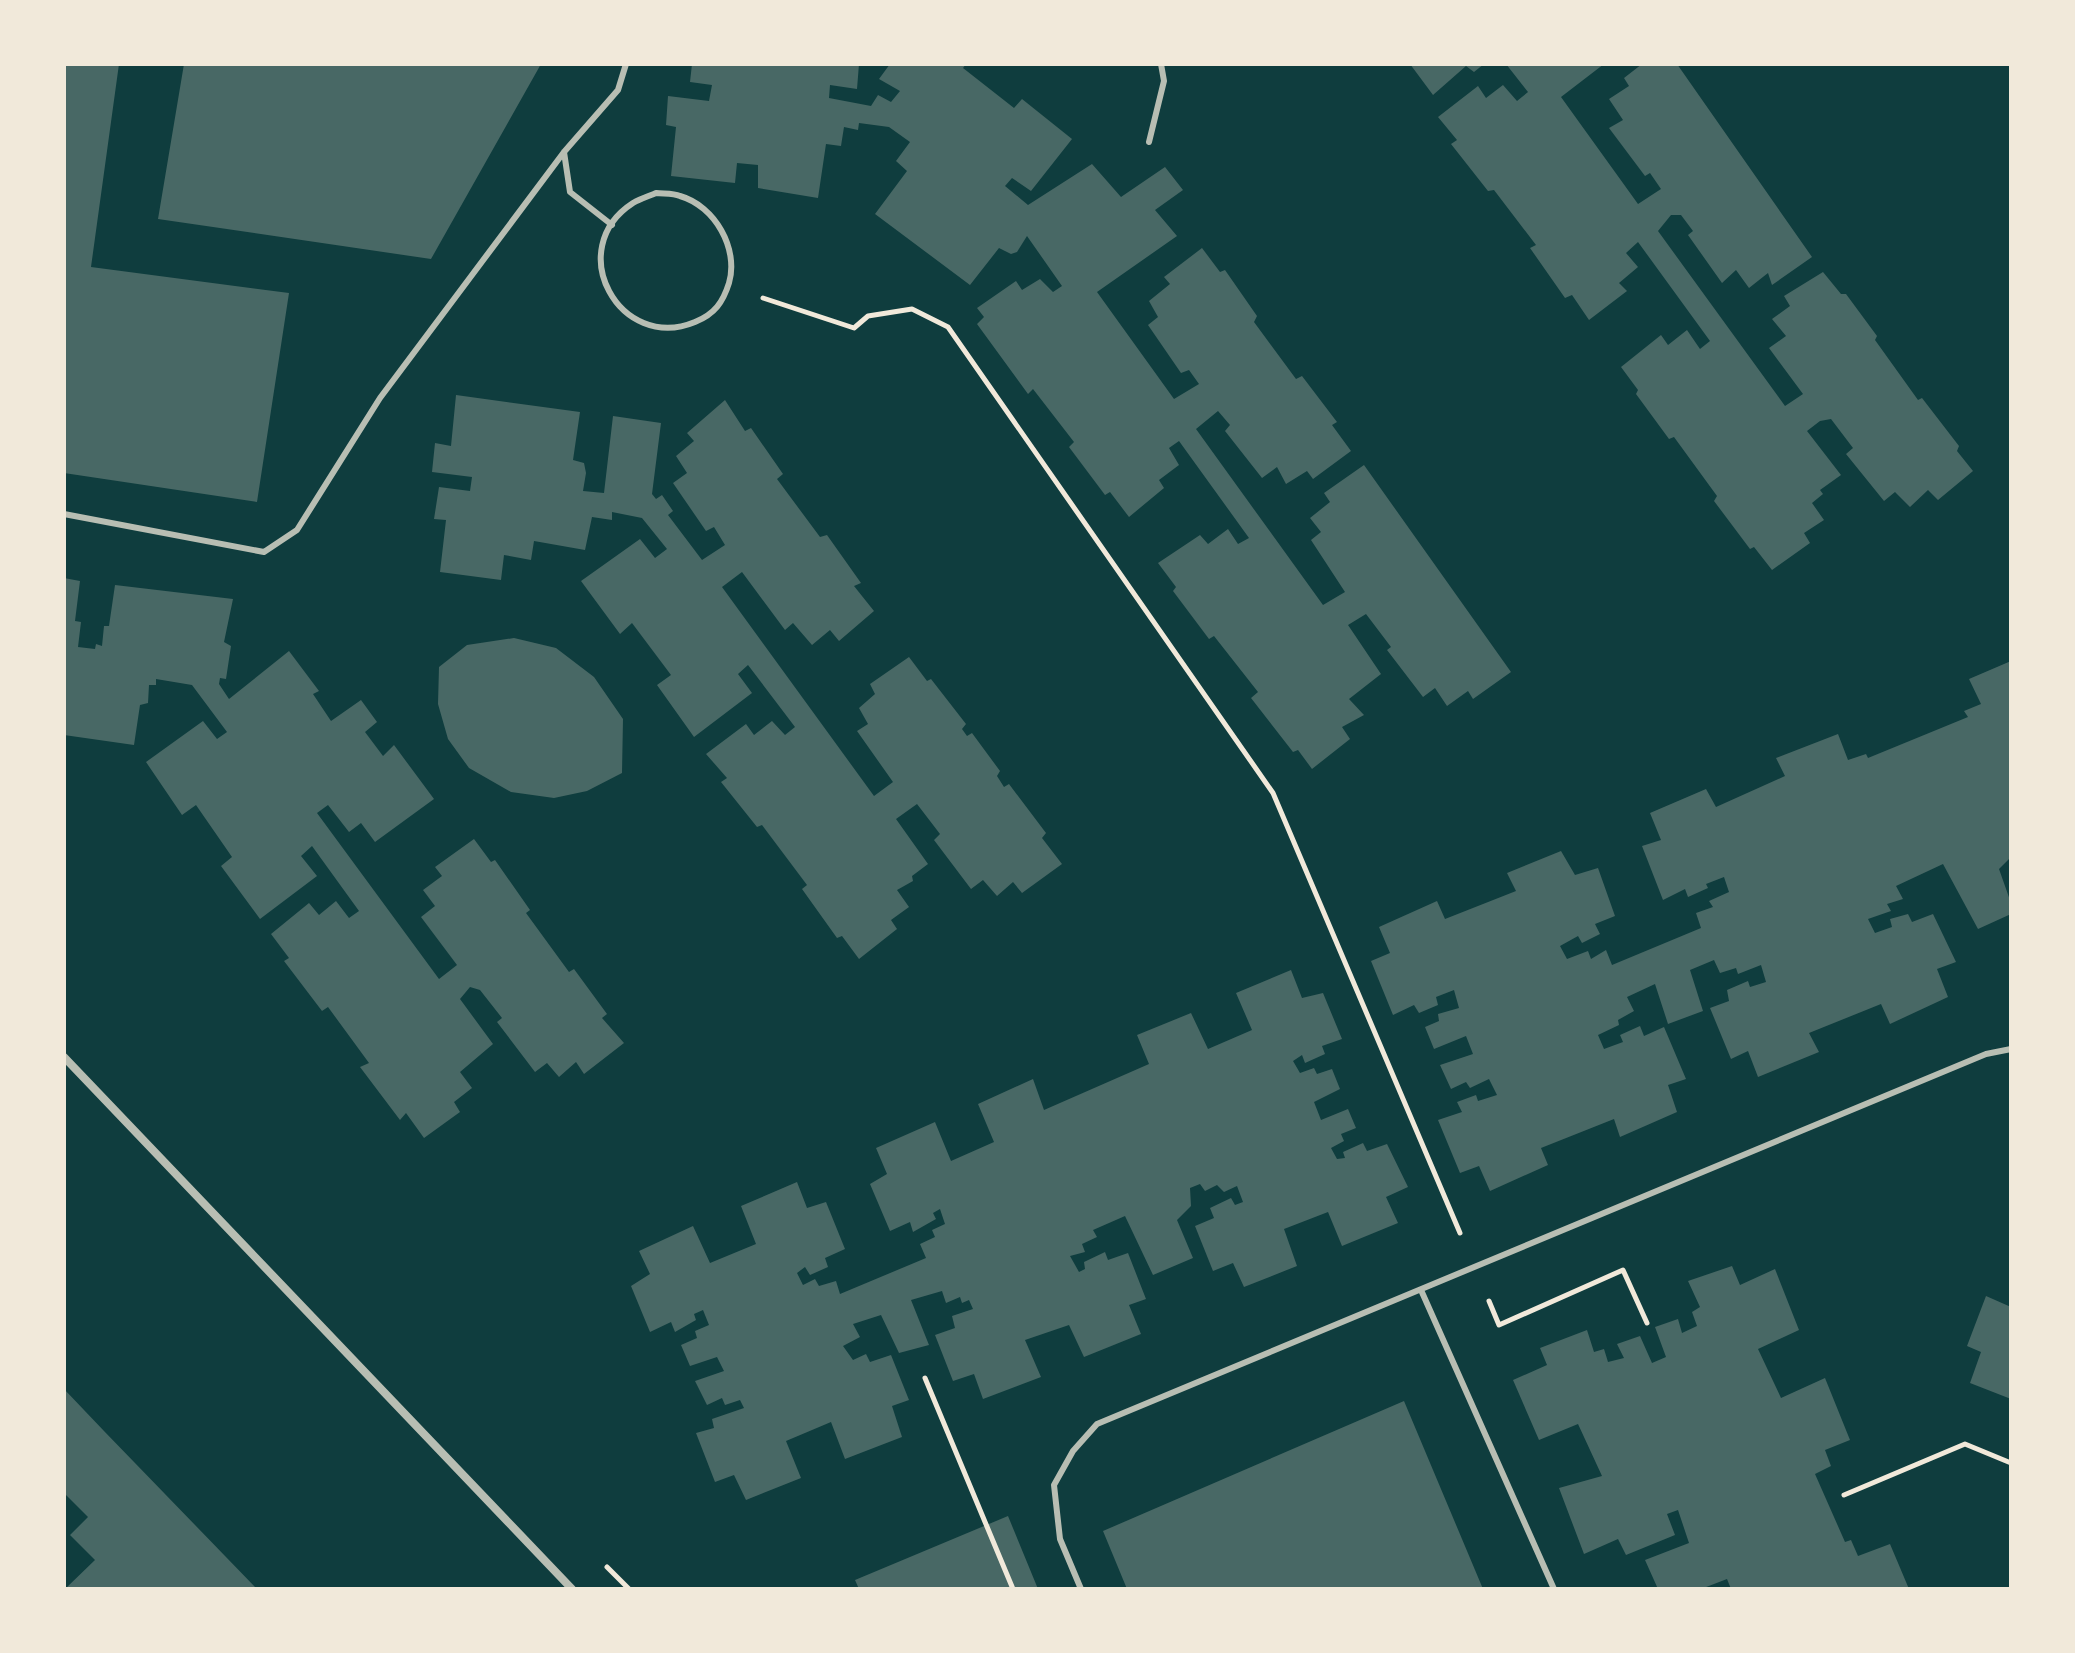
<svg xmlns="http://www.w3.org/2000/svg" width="2075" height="1653" viewBox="0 0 2075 1653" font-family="'Sofia Sans Condensed',sans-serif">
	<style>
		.building { fill: #486865 }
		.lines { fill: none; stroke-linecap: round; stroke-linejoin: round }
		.path { stroke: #f1e9da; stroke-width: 5 }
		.service { stroke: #b8beb3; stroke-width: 6 }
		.minor { stroke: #b8beb3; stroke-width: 8 }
	</style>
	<rect width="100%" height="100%" fill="#0f3d3e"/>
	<!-- building -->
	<path class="building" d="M64 64H119L91 267 289 293 257 502 64 473Z
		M184 64H541L431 259 158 219Z
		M692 64H859L857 89 830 85 829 98 871 106 878 95 891 102 900 91 879 79 890 64H966L963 68 1014 108 1022 99 1072 139 1031 191 1012 178 1005 186 1028 205 1092 164 1121 197 1165 167 1183 190 1155 210 1177 236 1097 292 1174 399 1199 384 1189 370 1181 373 1148 325 1158 317 1149 301 1170 284 1164 277 1202 248 1220 272 1225 270 1257 316 1254 322 1296 379 1302 376 1337 422 1332 425 1351 451 1313 479 1307 471 1286 484 1277 467 1262 478 1225 431 1230 425 1218 411 1196 429 1323 605 1345 592 1311 540 1321 532 1310 518 1330 502 1324 493 1364 465 1511 672 1473 699 1468 691 1447 706 1435 688 1423 697 1387 650 1391 647 1366 614 1348 625 1381 674 1349 699 1364 715 1342 727 1350 739 1312 769 1298 750 1293 752 1251 698 1258 692 1214 636 1209 639 1173 591 1176 587 1158 563 1200 535 1208 544 1228 529 1238 544 1249 538 1179 441 1169 448 1179 465 1159 480 1164 488 1129 517 1110 492 1105 495 1069 447 1074 442 1033 389 1028 394 977 324 984 317 977 308 1016 281 1022 290 1040 279 1053 292 1062 286 1027 236 1017 252 1011 254 999 248 970 285 875 214 907 171 896 161 910 142 889 127 859 123 858 130 844 127 841 146 826 144 818 198 758 188V165L737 163 735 183 671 176 676 127 666 125 668 96 709 101 712 85 690 82Z
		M1410 64H1484L1474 72 1466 66 1433 95Z
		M1506 64H1604L1561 97 1638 204 1661 189 1650 173 1645 176 1609 128 1623 120 1609 99 1629 86 1624 78 1642 64H1677L1812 257 1772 285 1768 273 1749 288 1736 270 1722 283 1688 235 1693 231 1681 215H1671L1658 231 1785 406 1803 394 1769 348 1786 336 1772 319 1790 306 1784 296 1823 272 1841 294H1846L1877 336 1875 340 1918 400 1922 398 1959 446 1957 451 1973 471 1938 500 1928 490 1910 507 1895 492 1884 501 1846 454 1853 448 1831 419 1820 421 1807 431 1841 475 1820 490 1823 494 1812 503 1824 520 1804 533 1810 543 1772 570 1754 547 1750 549 1714 501 1717 496 1674 437 1669 439 1636 394 1638 390 1621 367 1661 335 1668 345 1687 330 1700 349 1710 341 1638 242 1626 253 1638 267 1619 283 1627 291 1589 320 1572 295 1565 298 1530 248 1536 245 1494 190 1488 191 1451 144 1457 140 1438 117 1478 86 1486 98 1503 85 1517 101 1528 92Z
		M456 395 580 412 573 460 584 463 586 473 583 491 604 493 613 416 661 423 652 494 656 499 662 495 673 511 668 515 702 560 725 545 714 527 706 531 673 483 687 473 676 456 694 441 687 433 725 400 745 431 751 428 783 474 777 479 820 537 827 535 861 583 854 586 874 611 839 641 830 630 812 645 793 623 785 630 742 572 722 587 874 796 893 782 857 731 868 724 859 708 875 694 870 684 909 657 927 681 931 679 966 724 962 729 967 736 972 733 1000 771 997 776 1004 787 1009 784 1046 833 1042 838 1062 864 1022 893 1013 882 997 896 983 880 971 889 934 840 940 834 917 804 896 819 928 864 912 876 913 881 897 890 909 907 891 920 897 929 859 959 842 936 837 938 802 889 807 885 762 825 757 827 721 782 727 778 706 754 746 724 754 735 772 721 785 735 795 727 748 665 738 674 752 693 694 737 657 685 671 675 632 623 620 634 581 581 640 539 655 558 667 549 642 518 612 512V520L592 517 585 550 534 541 531 560 504 555 501 580 440 572 446 520 434 519 439 487 470 491 472 477 432 472 435 443 451 446Z
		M64 578 80 581 75 621 81 622 78 647 95 649 96 644 102 646 104 626H109L115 585 233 599 224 642 231 646 226 679 220 678 219 684 229 699 289 651 319 691 313 694 331 721 361 700 377 722 365 732 383 756 394 745 434 799 375 842 361 823 349 832 328 805 317 813 439 979 457 965 421 917 435 906 423 890 442 876 435 867 474 839 491 862 495 860 530 910 526 913 569 972 574 969 607 1014 602 1018 624 1043 584 1074 576 1062 559 1077 547 1063 535 1072 497 1022 502 1018 480 990 470 987 460 999 493 1044 460 1072 472 1088 454 1102 460 1112 424 1138 406 1113 400 1120 360 1067 369 1063 328 1007 322 1011 284 961 289 958 271 934 309 903 319 915 336 901 349 918 359 911 312 846 301 856 317 876 260 919 221 866 232 857 196 805 182 815 146 762 203 721 217 739 227 732 192 685 156 679V685H149L148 703 140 705 134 745 64 735Z
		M514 638 556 648 594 677 623 719 622 773 587 791 554 798 511 792 469 768 448 739 438 704 439 667 467 645Z
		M2011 661V839L2009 840 2011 857 1999 869 2011 903V914L1978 929 1943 864 1896 886 1903 899 1887 904 1891 911 1868 919 1875 933 1892 927 1890 919 1908 914 1912 922 1933 914 1956 962 1937 969 1948 997 1890 1024 1881 1004 1809 1033 1819 1052 1758 1077 1748 1051 1731 1059 1710 1008 1729 1001 1727 990 1748 981 1750 987 1766 982 1761 965 1738 974 1736 968 1720 973 1714 960 1690 970 1703 1011 1668 1024 1655 984 1627 997 1634 1011 1618 1020 1619 1025 1598 1035 1604 1049 1623 1042 1620 1035 1640 1026 1644 1036 1664 1027 1686 1079 1668 1085 1677 1112 1620 1137 1614 1119 1541 1148 1548 1165 1490 1191 1479 1166 1460 1173 1438 1120 1462 1112 1457 1102 1476 1095 1478 1101 1497 1095 1489 1079 1470 1088 1466 1082 1451 1089 1440 1065 1473 1054 1466 1036 1434 1049 1425 1027 1439 1021 1438 1014 1459 1008 1454 990 1436 997 1438 1005 1419 1013 1414 1005 1393 1015 1371 961 1390 953 1379 927 1437 901 1445 919 1516 891 1507 873 1561 851 1575 875 1598 868 1615 916 1595 924 1600 934 1582 943 1578 936 1560 946 1567 959 1588 951 1591 959 1606 950 1612 965 1701 928 1696 913 1713 907 1709 901 1729 892 1724 877 1706 884 1708 888 1688 897 1685 889 1663 900 1642 846 1661 840 1650 813 1706 789 1716 807 1785 776 1776 758 1838 734 1848 760 1866 754 1868 758 1968 717 1964 711 1981 704 1969 679Z
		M1291 970 1302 998 1323 993 1342 1039 1322 1046 1325 1054 1305 1063 1302 1055 1293 1061 1300 1073 1314 1068 1317 1074 1332 1069 1340 1089 1314 1102 1321 1120 1348 1109 1356 1128 1341 1134 1344 1141 1331 1148 1337 1159 1345 1158 1343 1152 1363 1143 1367 1151 1387 1144 1408 1187 1386 1197 1398 1223 1342 1246 1328 1212 1284 1229 1297 1266 1244 1287 1233 1263 1213 1271 1195 1226 1214 1218 1210 1208 1231 1198 1235 1205 1243 1202 1237 1186 1224 1192 1217 1185 1205 1191 1200 1184 1190 1188 1191 1206 1177 1220 1193 1258 1153 1275 1125 1216 1093 1230 1097 1237 1082 1244 1085 1252 1070 1256 1079 1272 1085 1269 1084 1262 1105 1252 1108 1260 1128 1253 1146 1299 1129 1305 1141 1334 1084 1357 1069 1325 1025 1340 1041 1377 983 1399 974 1374 953 1381 935 1335 955 1328 952 1316 973 1309 969 1300 962 1303 960 1297 946 1303 942 1291 911 1300 929 1345 899 1353 881 1315 853 1324 860 1337 843 1346 853 1360 866 1354 870 1362 891 1355 909 1400 892 1406 902 1437 845 1459 831 1422 786 1441 801 1478 746 1500 734 1475 715 1482 696 1433 714 1428 712 1419 744 1408 740 1400 725 1405 722 1398 707 1405 695 1381 724 1371 717 1357 690 1366 681 1345 697 1338 695 1331 709 1325 703 1310 694 1314 696 1320 675 1332 671 1322 650 1332 631 1286 650 1274 639 1251 693 1226 710 1263 756 1244 741 1206 797 1182 807 1208 826 1202 845 1249 825 1258 828 1267 810 1275 805 1267 797 1273 803 1285 815 1279 819 1286 836 1281 840 1294 926 1258 920 1244 935 1237 932 1230 945 1224 940 1209 933 1213 936 1219 913 1232 910 1222 890 1231 870 1184 887 1174 876 1148 935 1122 951 1161 994 1142 978 1104 1033 1079 1044 1110 1149 1064 1137 1035 1191 1013 1208 1049 1252 1030 1236 993Z
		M1732 1266 1740 1285 1775 1269 1799 1330 1758 1349 1781 1398 1825 1378 1850 1440 1825 1450 1831 1466 1815 1474 1845 1542 1851 1540 1858 1556 1890 1544 1909 1589H1731L1727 1579 1701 1589H1658L1645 1560 1689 1543 1678 1510 1667 1514 1675 1535 1626 1555 1618 1539 1584 1554 1559 1488 1602 1476 1578 1424 1539 1440 1513 1380 1547 1365 1540 1348 1587 1330 1594 1352 1604 1349 1608 1362 1624 1358 1617 1344 1640 1336 1652 1363 1666 1357 1655 1327 1678 1319 1682 1333 1697 1326 1692 1312 1700 1307 1688 1281Z
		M1986 1296 2011 1307V1399L1970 1383 1981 1352 1967 1346Z
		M64 1389 104 1431 257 1589H65L95 1560 70 1535 88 1517 64 1493Z
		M1404 1401 1483 1589H1127L1103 1531Z
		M1008 1516 1038 1589H859L855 1580Z"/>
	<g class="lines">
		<!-- path -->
		<path class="path" d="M763 298 854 328 868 316 912 309 948 327 1273 793 1460 1233
			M1489 1301 1499 1325 1623 1270 1647 1323
			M925 1378 1013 1589
			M1844 1495 1965 1444 2011 1463
			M607 1567 629 1589"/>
		<!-- service -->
		<path class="service" d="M1149 142 1164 81 1161 64
			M564 152 570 192 612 225
			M656 193C663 194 673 193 680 196 715 206 739 249 729 283 723 302 715 314 695 322 620 353 562 249 633 203 640 199 649 196 656 193Z
			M64 514 264 552 297 530 380 398 564 152 618 90 626 64
			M1421 1290 1554 1589
			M1081 1589 1060 1539 1054 1485 1073 1451 1097 1424 1986 1054 2011 1049"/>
		<!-- minor -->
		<path class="minor" d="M64 1057 572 1589"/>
	</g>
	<!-- border -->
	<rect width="2075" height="1653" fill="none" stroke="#f1e9da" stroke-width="132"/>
</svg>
